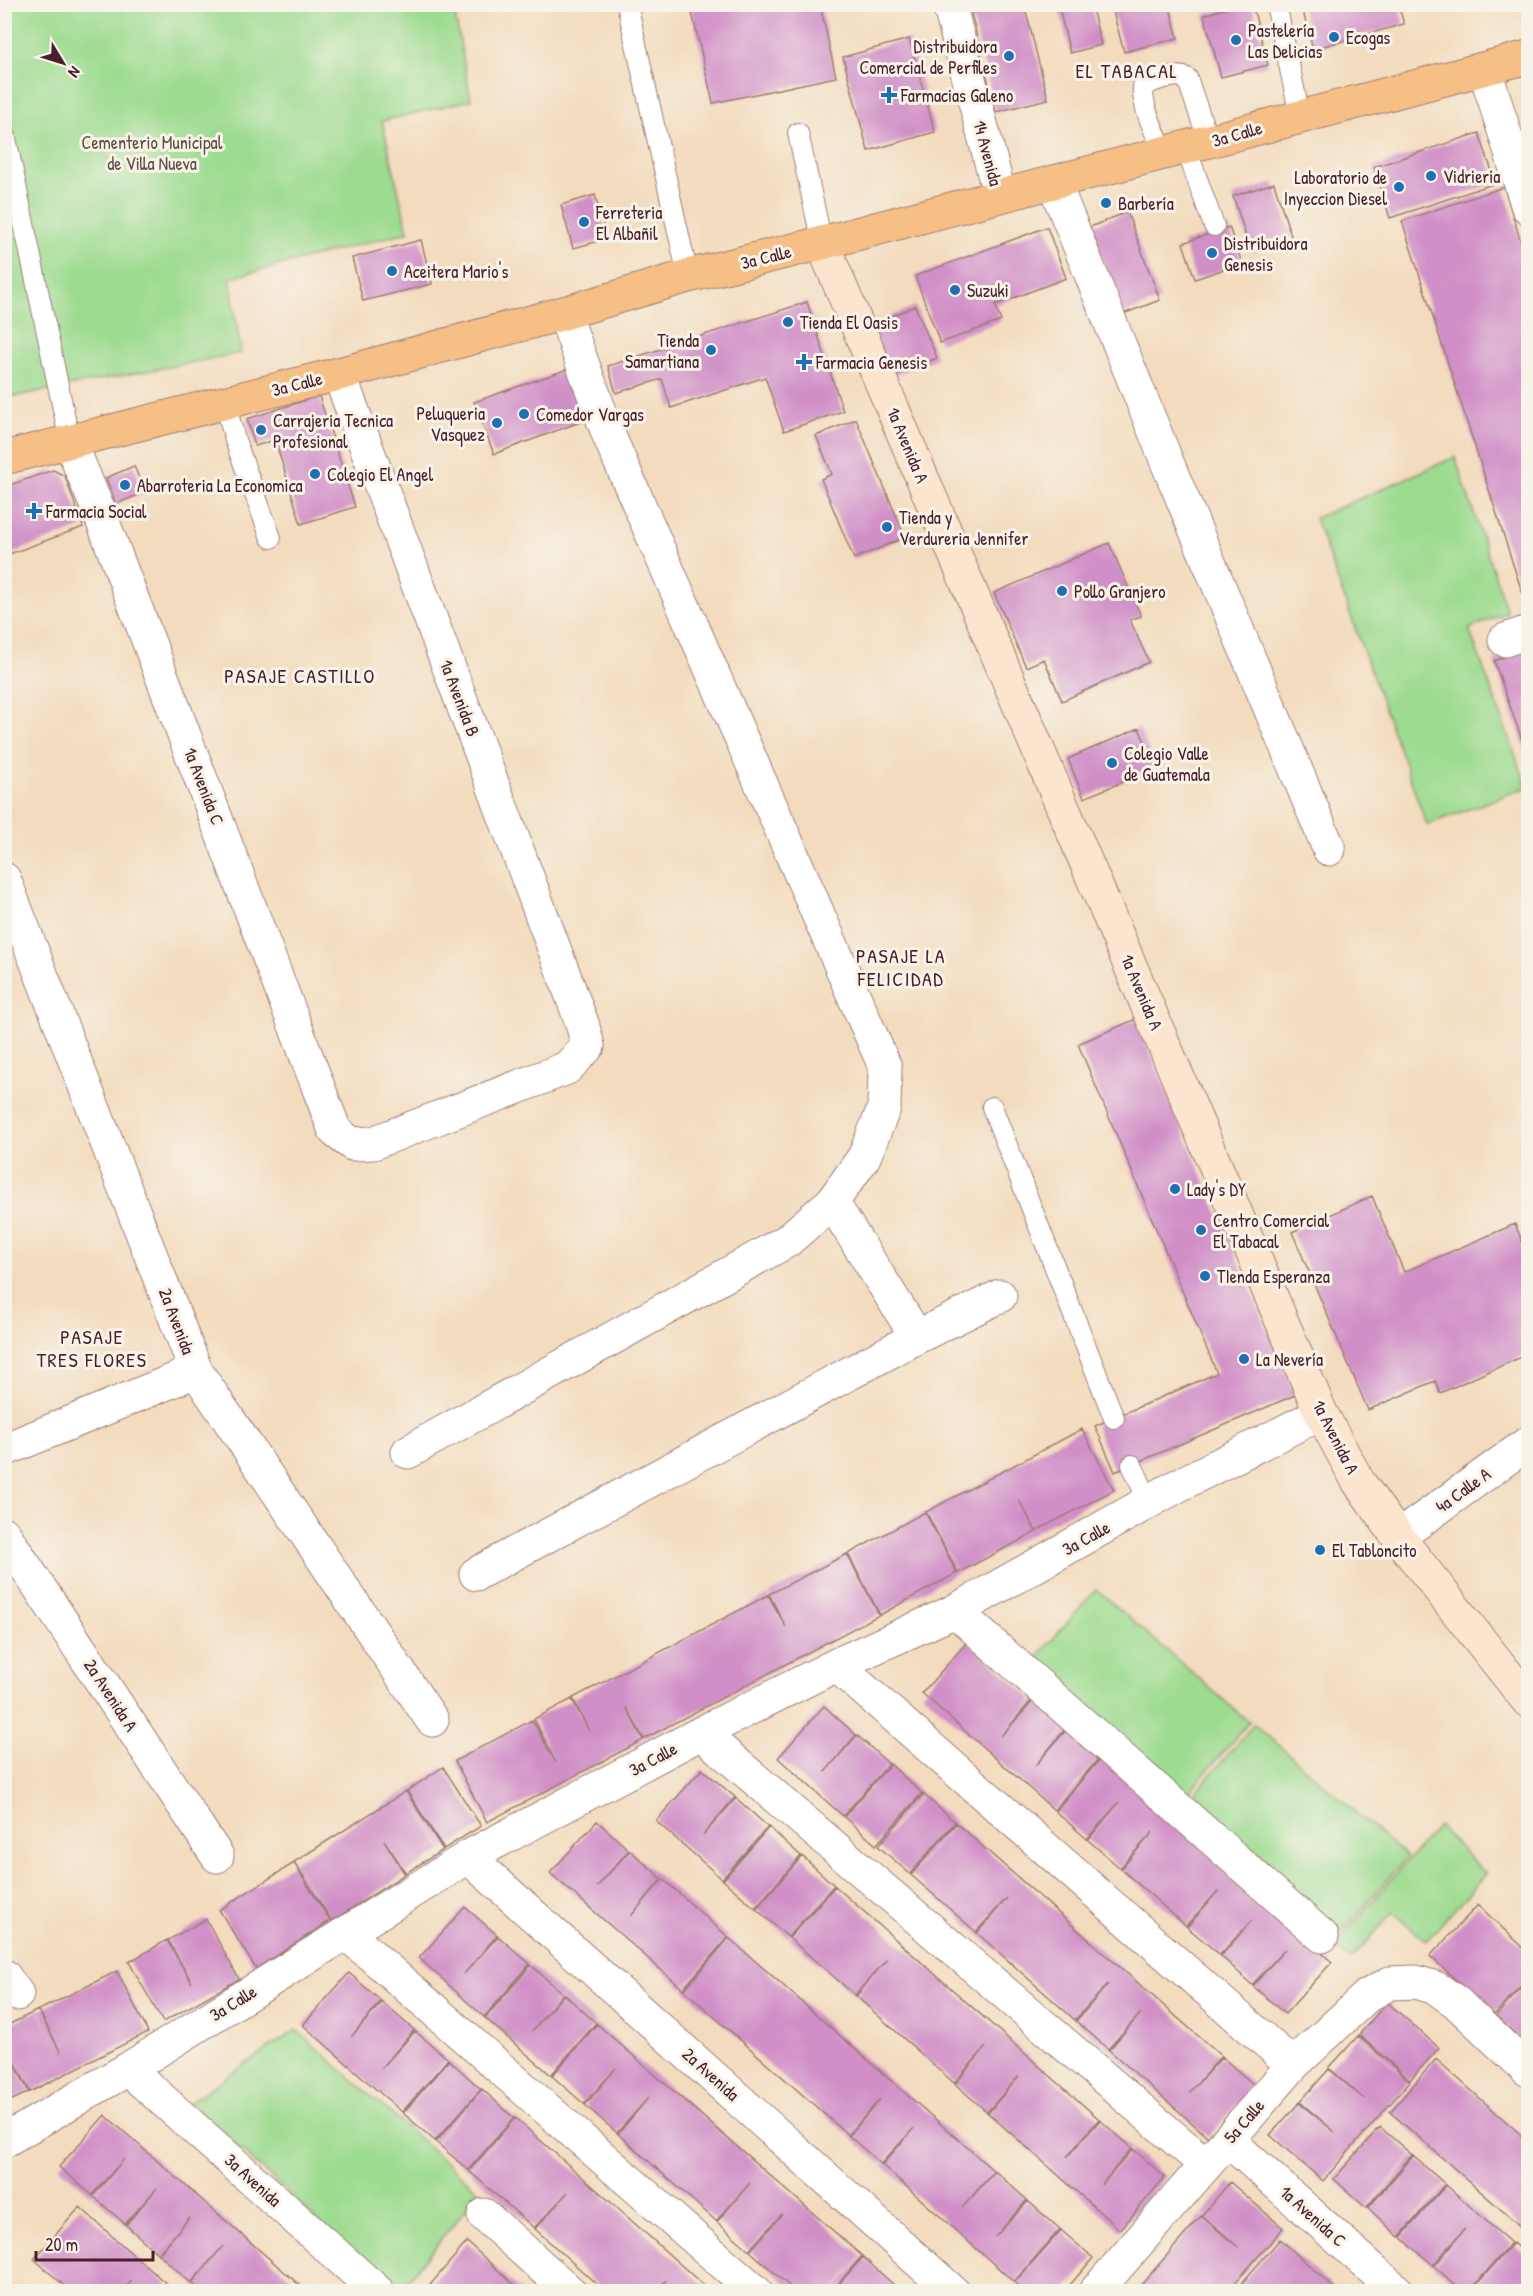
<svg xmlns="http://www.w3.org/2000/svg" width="1533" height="2296" viewBox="0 0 1533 2296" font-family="'Patrick Hand',sans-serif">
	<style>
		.green { fill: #9ddb90; stroke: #747d5e; stroke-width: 1.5 }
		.building { fill: #d08fc7 }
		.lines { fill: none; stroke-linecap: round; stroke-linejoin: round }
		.lane-casing { stroke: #9e7d74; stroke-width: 22 }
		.street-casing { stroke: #9e7d74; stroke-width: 35 }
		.secondary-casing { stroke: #9e7d74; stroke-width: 35 }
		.primary-casing { stroke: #9e7d74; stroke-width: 35 }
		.lane { stroke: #fff; stroke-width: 20 }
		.street { stroke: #fff; stroke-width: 33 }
		.secondary { stroke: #fbe5cf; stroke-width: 33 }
		.primary { stroke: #f5bf86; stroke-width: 33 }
		.poi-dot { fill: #1f6fb2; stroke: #f7f3e8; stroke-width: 2 }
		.labels { text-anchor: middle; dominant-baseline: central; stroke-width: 6; stroke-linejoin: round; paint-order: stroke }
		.poi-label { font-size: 18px; fill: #4a1f2b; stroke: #f7f3e8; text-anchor: start }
		.street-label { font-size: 18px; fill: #4a1f2b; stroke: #f7f3e8 }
		.park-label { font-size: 18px; fill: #5f4e44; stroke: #f7f3e8 }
		.neighbourhood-label { font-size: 20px; letter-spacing: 1.5px; fill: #4a1f2b; stroke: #f7f3e8 }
	</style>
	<rect width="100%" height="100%" fill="#f7f3e8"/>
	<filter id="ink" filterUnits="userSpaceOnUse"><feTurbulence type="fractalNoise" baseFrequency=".0167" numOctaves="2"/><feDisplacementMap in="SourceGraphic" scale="12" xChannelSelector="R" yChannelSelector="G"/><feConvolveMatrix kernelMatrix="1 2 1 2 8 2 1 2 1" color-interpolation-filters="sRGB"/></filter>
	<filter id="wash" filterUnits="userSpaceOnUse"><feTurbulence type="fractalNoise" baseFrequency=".008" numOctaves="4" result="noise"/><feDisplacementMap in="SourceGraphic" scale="24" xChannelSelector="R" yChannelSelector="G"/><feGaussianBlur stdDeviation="1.35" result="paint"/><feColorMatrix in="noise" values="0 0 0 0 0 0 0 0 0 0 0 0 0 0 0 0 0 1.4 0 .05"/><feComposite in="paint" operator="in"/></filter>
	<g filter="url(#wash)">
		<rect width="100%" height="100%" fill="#f3dbbd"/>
		<!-- green -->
		<path class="green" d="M5 5H453L471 100 382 121 408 232 230 278 241 353 5 398Z
			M1455 457 1507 612 1469 629 1527 787 1427 825 1315 518Z
			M1096 1589 1249 1722 1182 1800 1028 1668Z
			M1254 1724 1407 1857 1339 1935 1186 1803Z
			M1438 1826 1486 1874 1426 1941 1393 1912 1351 1960 1334 1946Z
			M296 2030 480 2192 399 2291H394L189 2102Z"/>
		<g id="blocks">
			<!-- building -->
			<path class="building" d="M690 4H820L836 77 713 103Z
				M1004 4H1024L1048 99 996 112 971 13Z
				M1058 4H1091L1101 45 1070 53Z
				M1111 4H1169L1178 38 1124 52Z
				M1240 4H1252L1268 65 1221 77 1204 15Z
				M1301 4H1398L1404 24 1313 49Z
				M909 39 935 132 868 151 843 57Z
				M1479 133 1496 183 1390 218 1374 167Z
				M1274 183 1292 239 1251 252 1233 196Z
				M1504 187 1528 265V590L1522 592 1402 221Z
				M595 195 607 239 573 248 561 205Z
				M1127 212 1160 300 1123 314 1090 227Z
				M1047 227 1066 278 995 305 1001 321 940 343 915 276Z
				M1229 227 1242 263 1195 279 1183 243Z
				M421 240 432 284 363 301 352 258Z
				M807 302 843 411 784 431 765 377 671 408 662 379 616 393 608 366Z
				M915 306 937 358 887 379 866 327Z
				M568 369 585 420 494 454 474 402Z
				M319 396 355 507 301 524 275 440 255 446 247 419Z
				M856 419 905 537 854 559 821 479 832 474 816 436Z
				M134 466 145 492 116 504 106 478Z
				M53 470 65 476 83 527 4 556V487Z
				M1109 543 1141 616 1130 620 1149 662 1062 701 1044 659 1026 667 994 593Z
				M1528 648V757L1494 661Z
				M1139 728 1156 768 1084 798 1068 759Z
				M1136 1019 1295 1395 1115 1472 1095 1426 1217 1373 1078 1044Z
				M1372 1196 1404 1272 1515 1224 1528 1256V1354L1440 1393 1435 1381 1368 1410 1292 1232Z
				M1082 1429 1114 1490 1036 1531 1019 1500 1036 1532 958 1573 926 1512Z
				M925 1512 957 1573 880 1615 848 1554Z
				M847 1554 879 1615 644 1739 626 1707 643 1740 487 1822 455 1761 532 1720 556 1763 534 1719 572 1699 589 1731 573 1698 768 1595 786 1627 769 1594Z
				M968 1641 1033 1699 1001 1736 1034 1700 1066 1728 1035 1766 1067 1729 1100 1757 1054 1810 922 1693Z
				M824 1706 856 1735 825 1772 857 1735 889 1764 843 1816 778 1758Z
				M1101 1758 1332 1962 1285 2014 1253 1986 1285 1949 1252 1985 1221 1956 1252 1920 1220 1955 1187 1927 1219 1890 1186 1926 1121 1869 1153 1832 1120 1868 1088 1840 1119 1802 1087 1839 1055 1811Z
				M890 1764 922 1793 876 1845 844 1817Z
				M443 1767 481 1826 444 1849 407 1791Z
				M702 1769 735 1797 703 1835 736 1798 768 1827 722 1879 656 1821Z
				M406 1791 443 1850 406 1873 384 1840 405 1874 332 1921 294 1862Z
				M923 1794 955 1822 910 1874 878 1846Z
				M597 1821 629 1850 597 1887 630 1850 662 1879 631 1916 663 1879 728 1937 683 1989 550 1873Z
				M956 1823 1221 2056 1189 2093 1222 2057 1254 2085 1208 2137 1109 2050 1141 2013 1108 2049 1076 2021 1108 1984 1075 2020 977 1933 1007 1898 976 1932 911 1875Z
				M769 1827 801 1856 755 1908 723 1880Z
				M802 1856 834 1885 788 1937 756 1909Z
				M294 1863 330 1921 256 1969 219 1910Z
				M835 1886 1099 2119 1067 2157 1100 2120 1132 2148 1101 2185 1133 2149 1165 2177 1120 2230 988 2113 1019 2076 987 2112 955 2084 986 2047 954 2083 856 1996 887 1959 855 1995 789 1938Z
				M1478 1905 1528 1952V1978L1494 2015 1430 1956Z
				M465 1907 497 1935 464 1974 498 1936 530 1964 484 2017 419 1958Z
				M206 1919 239 1979 163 2022 129 1962 167 1940 192 1983 168 1940Z
				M729 1938 994 2171 962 2208 995 2171 1027 2200 995 2237 1028 2201 1060 2229 1014 2282 882 2165 914 2128 881 2164 849 2136 880 2099 848 2135 684 1990Z
				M531 1965 563 1994 532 2031 564 1994 596 2023 551 2075 485 2018Z
				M117 1971 148 2032 30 2092 4 2040V2027L38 2010 61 2053 39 2010Z
				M349 1973 381 2001 351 2037 382 2002 414 2030 381 2069 415 2031 448 2059 402 2112 303 2025Z
				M1528 1980V2043L1527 2045 1496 2016Z
				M1387 2002 1439 2048 1410 2080 1359 2035Z
				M597 2024 862 2256 831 2292H796L750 2251 782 2214 749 2250 717 2222 750 2183 716 2221 618 2134 649 2097 617 2133 585 2105 616 2068 584 2104 552 2076Z
				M1358 2036 1410 2081 1323 2181 1270 2135 1299 2103 1335 2132 1300 2102 1329 2069 1364 2099 1329 2068Z
				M4 2042 29 2092 4 2104Z
				M1436 2059 1528 2141V2233L1390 2112Z
				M449 2060 481 2089 435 2141 403 2113Z
				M482 2089 514 2118 468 2170 436 2142Z
				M105 2115 138 2144 304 2289 301 2292H201L192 2283 223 2246 191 2283 159 2254 190 2217 158 2254 126 2225 157 2188 125 2224 93 2196 124 2159 92 2195 59 2167Z
				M515 2118 614 2205 711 2292H657L666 2280 655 2292H606L601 2288 535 2229 568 2192 534 2228 469 2171Z
				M1380 2127 1412 2155 1366 2208 1334 2179Z
				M1413 2156 1445 2184 1399 2237 1368 2208Z
				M1230 2182 1283 2228 1227 2292H1135L1201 2216 1238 2247 1202 2215Z
				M1446 2185 1511 2243 1469 2292H1463L1434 2266 1465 2229 1433 2265 1401 2237Z
				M80 2207 113 2237 176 2292H123L132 2280 122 2292H71L67 2288 34 2259Z
				M1061 2230 1093 2258 1064 2292H1025L1015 2282Z
				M1280 2239 1313 2269 1339 2292H1293L1298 2284 1291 2292H1234Z
				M467 2242 522 2292H424Z
				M1513 2243 1528 2257V2291L1470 2292Z
				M863 2257 895 2286 890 2292H832Z"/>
		</g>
	</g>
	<g filter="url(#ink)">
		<use href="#blocks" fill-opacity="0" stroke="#9e7d74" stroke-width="1.5"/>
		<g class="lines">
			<defs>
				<path id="lane" d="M627 4 688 276
					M1276 4 1300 116
					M4 129 70 442
					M798 133 822 243
					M1186 148 1214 226
					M1164 154C1157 136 1141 106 1143 87 1153 80 1176 73 1187 78L1209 142
					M225 402 235 440 271 538
					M992 1107 1114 1418
					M1132 1465 1149 1502"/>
				<path id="street" d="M949 4 1000 196
					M1485 70 1528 207
					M1054 183 1167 462 1329 849
					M70 442 100 514 335 1131 352 1144 373 1143 567 1068 588 1046 582 1023 339 374
					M1505 640 1528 632
					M4 879 196 1371 432 1720
					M832 1202 917 1337
					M4 1450 196 1371
					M408 1452 787 1241 832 1202 864 1157 884 1108 885 1067 609 436 564 313
					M4 1534 217 1856
					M1398 1537 1528 1443
					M476 1574 917 1337 1000 1296
					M955 1611 1322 1936
					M836 1665 1293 2065
					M701 1733 1206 2165
					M468 1857 953 2292
					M346 1933 756 2292
					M4 1976 17 1994
					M128 2069 378 2292
					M1228 2140 1398 2292
					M4 2141 128 2069 468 1857 701 1733 836 1665 955 1611 1177 1486 1321 1413
					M484 2215 570 2292
					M1095 2292 1293 2065 1367 1996 1390 1983 1416 1982 1436 1988 1456 2002 1528 2070"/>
				<path id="secondary" d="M822 243 1321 1413 1358 1481 1398 1537 1528 1701"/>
				<path id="primary" d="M4 458 339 374 564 313 688 276 822 243 1528 57"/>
			</defs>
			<!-- lane casing -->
			<use href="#lane" class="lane-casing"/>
			<!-- street casing -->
			<use href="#street" class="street-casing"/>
			<!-- secondary casing -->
			<use href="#secondary" class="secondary-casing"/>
			<!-- primary casing -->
			<use href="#primary" class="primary-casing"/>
			<!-- lane -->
			<use href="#lane" class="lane"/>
			<!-- street -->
			<use href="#street" class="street"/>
			<!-- secondary -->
			<use href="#secondary" class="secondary"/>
			<!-- primary -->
			<use href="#primary" class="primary"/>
		</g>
	</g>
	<!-- markers -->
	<g class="poi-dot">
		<circle cx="1334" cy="37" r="6"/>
		<circle cx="1236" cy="40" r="6"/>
		<circle cx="1009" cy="56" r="6"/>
		<path d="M886 86h6v6h6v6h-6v6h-6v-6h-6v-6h6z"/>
		<circle cx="1431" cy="176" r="6"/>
		<circle cx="1399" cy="187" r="6"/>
		<circle cx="1106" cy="203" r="6"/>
		<circle cx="584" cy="222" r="6"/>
		<circle cx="1212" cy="253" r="6"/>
		<circle cx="392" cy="271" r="6"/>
		<circle cx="955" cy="290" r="6"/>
		<circle cx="788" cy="322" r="6"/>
		<circle cx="711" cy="350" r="6"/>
		<path d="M801 353h6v6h6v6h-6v6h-6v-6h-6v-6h6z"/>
		<circle cx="524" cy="414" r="6"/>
		<circle cx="497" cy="423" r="6"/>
		<circle cx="261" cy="430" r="6"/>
		<circle cx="315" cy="474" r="6"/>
		<circle cx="125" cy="485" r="6"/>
		<path d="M31 502h6v6h6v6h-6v6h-6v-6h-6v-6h6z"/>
		<circle cx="887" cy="527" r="6"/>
		<circle cx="1062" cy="591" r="6"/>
		<circle cx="1112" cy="763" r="6"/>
		<circle cx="1175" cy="1189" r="6"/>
		<circle cx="1201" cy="1230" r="6"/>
		<circle cx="1205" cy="1276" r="6"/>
		<circle cx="1244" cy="1359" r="6"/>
		<circle cx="1320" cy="1550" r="6"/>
	</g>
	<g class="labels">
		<!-- poi labels -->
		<g class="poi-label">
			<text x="1248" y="30">Pastelería<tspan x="1248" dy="21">Las Delicias</tspan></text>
			<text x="1346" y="37">Ecogas</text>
			<text x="997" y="46" text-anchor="end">Distribuidora<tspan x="997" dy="21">Comercial de Perfiles</tspan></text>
			<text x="901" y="95">Farmacias Galeno</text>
			<text x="1443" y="176">Vidrieria</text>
			<text x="1387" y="177" text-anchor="end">Laboratorio de<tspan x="1387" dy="21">Inyeccion Diesel</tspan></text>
			<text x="1118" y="203">Barbería</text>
			<text x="596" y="212">Ferreteria<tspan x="596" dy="21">El Albañil</tspan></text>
			<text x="1224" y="243">Distribuidora<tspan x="1224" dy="21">Genesis</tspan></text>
			<text x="404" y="271">Aceitera Mario's</text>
			<text x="967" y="290">Suzuki</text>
			<text x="800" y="322">Tienda El Oasis</text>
			<text x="699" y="340" text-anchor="end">Tienda<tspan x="699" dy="21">Samartiana</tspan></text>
			<text x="816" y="362">Farmacia Genesis</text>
			<text x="485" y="413" text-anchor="end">Peluqueria<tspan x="485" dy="21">Vasquez</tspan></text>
			<text x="536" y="414">Comedor Vargas</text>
			<text x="273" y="420">Carrajeria Tecnica<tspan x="273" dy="21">Profesional</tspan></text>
			<text x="327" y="474">Colegio El Angel</text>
			<text x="137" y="485">Abarroteria La Economica</text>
			<text x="46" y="511">Farmacia Social</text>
			<text x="899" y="517">Tienda y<tspan x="899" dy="21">Verdureria Jennifer</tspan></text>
			<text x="1074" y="591">Pollo Granjero</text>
			<text x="1124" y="753">Colegio Valle<tspan x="1124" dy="21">de Guatemala</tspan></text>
			<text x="1187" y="1189">Lady's DY</text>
			<text x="1213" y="1220">Centro Comercial<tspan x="1213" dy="21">El Tabacal</tspan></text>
			<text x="1217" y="1276">TIenda Esperanza</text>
			<text x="1256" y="1359">La Nevería</text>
			<text x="1332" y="1550">El Tabloncito</text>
		</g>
		<!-- street labels -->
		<g class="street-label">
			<text transform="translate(1237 134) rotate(-16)">3a Calle</text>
			<text transform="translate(988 153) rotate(75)">14 Avenida</text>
			<text transform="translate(766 257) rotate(-14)">3a Calle</text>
			<text transform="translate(297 384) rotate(-14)">3a Calle</text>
			<text transform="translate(908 445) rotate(67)">1a Avenida A</text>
			<text transform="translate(460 698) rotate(69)">1a Avenida B</text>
			<text transform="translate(204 786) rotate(69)">1a Avenida C</text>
			<text transform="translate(1142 992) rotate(67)">1a Avenida A</text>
			<text transform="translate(177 1321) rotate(69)">2a Avenida</text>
			<text transform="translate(1336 1437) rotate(63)">1a Avenida A</text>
			<text transform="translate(1463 1490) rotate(-36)">4a Calle A</text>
			<text transform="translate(1086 1538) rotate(-29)">3a Calle</text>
			<text transform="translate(111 1695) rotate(57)">2a Avenida A</text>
			<text transform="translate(653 1759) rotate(-28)">3a Calle</text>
			<text transform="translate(233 2003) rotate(-32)">3a Calle</text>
			<text transform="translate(711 2074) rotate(42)">2a Avenida</text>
			<text transform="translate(1244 2121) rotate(-49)">5a Calle</text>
			<text transform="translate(253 2180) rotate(42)">3a Avenida</text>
			<text transform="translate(1313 2216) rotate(42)">1a Avenida C</text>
		</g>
		<!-- park labels -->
		<g class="park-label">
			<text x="152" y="142">Cementerio Municipal<tspan x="152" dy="21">de Villa Nueva</tspan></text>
		</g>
		<!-- neighbourhood labels -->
		<g class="neighbourhood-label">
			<text x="1127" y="70">EL TABACAL</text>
			<text x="300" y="675">PASAJE CASTILLO</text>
			<text x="901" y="955">PASAJE LA<tspan x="901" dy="23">FELICIDAD</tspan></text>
			<text x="92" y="1336">PASAJE<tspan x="92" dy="23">TRES FLORES</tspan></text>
		</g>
	</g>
	<!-- margin -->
	<rect width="1533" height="2296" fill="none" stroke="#f7f3e8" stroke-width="24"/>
	<!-- north arrow -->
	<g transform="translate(63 63) rotate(128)" stroke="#f7f3e8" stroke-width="4.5" paint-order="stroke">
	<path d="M0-4.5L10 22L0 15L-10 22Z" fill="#4a1f2b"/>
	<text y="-9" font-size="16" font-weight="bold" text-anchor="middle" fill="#4a1f2b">N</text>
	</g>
	<!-- scale -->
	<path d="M36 2251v9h117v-9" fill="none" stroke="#4a1f2b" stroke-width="3"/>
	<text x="45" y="2251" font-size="18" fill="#4a1f2b" stroke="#f7f3e8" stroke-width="4.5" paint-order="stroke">20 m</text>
</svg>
